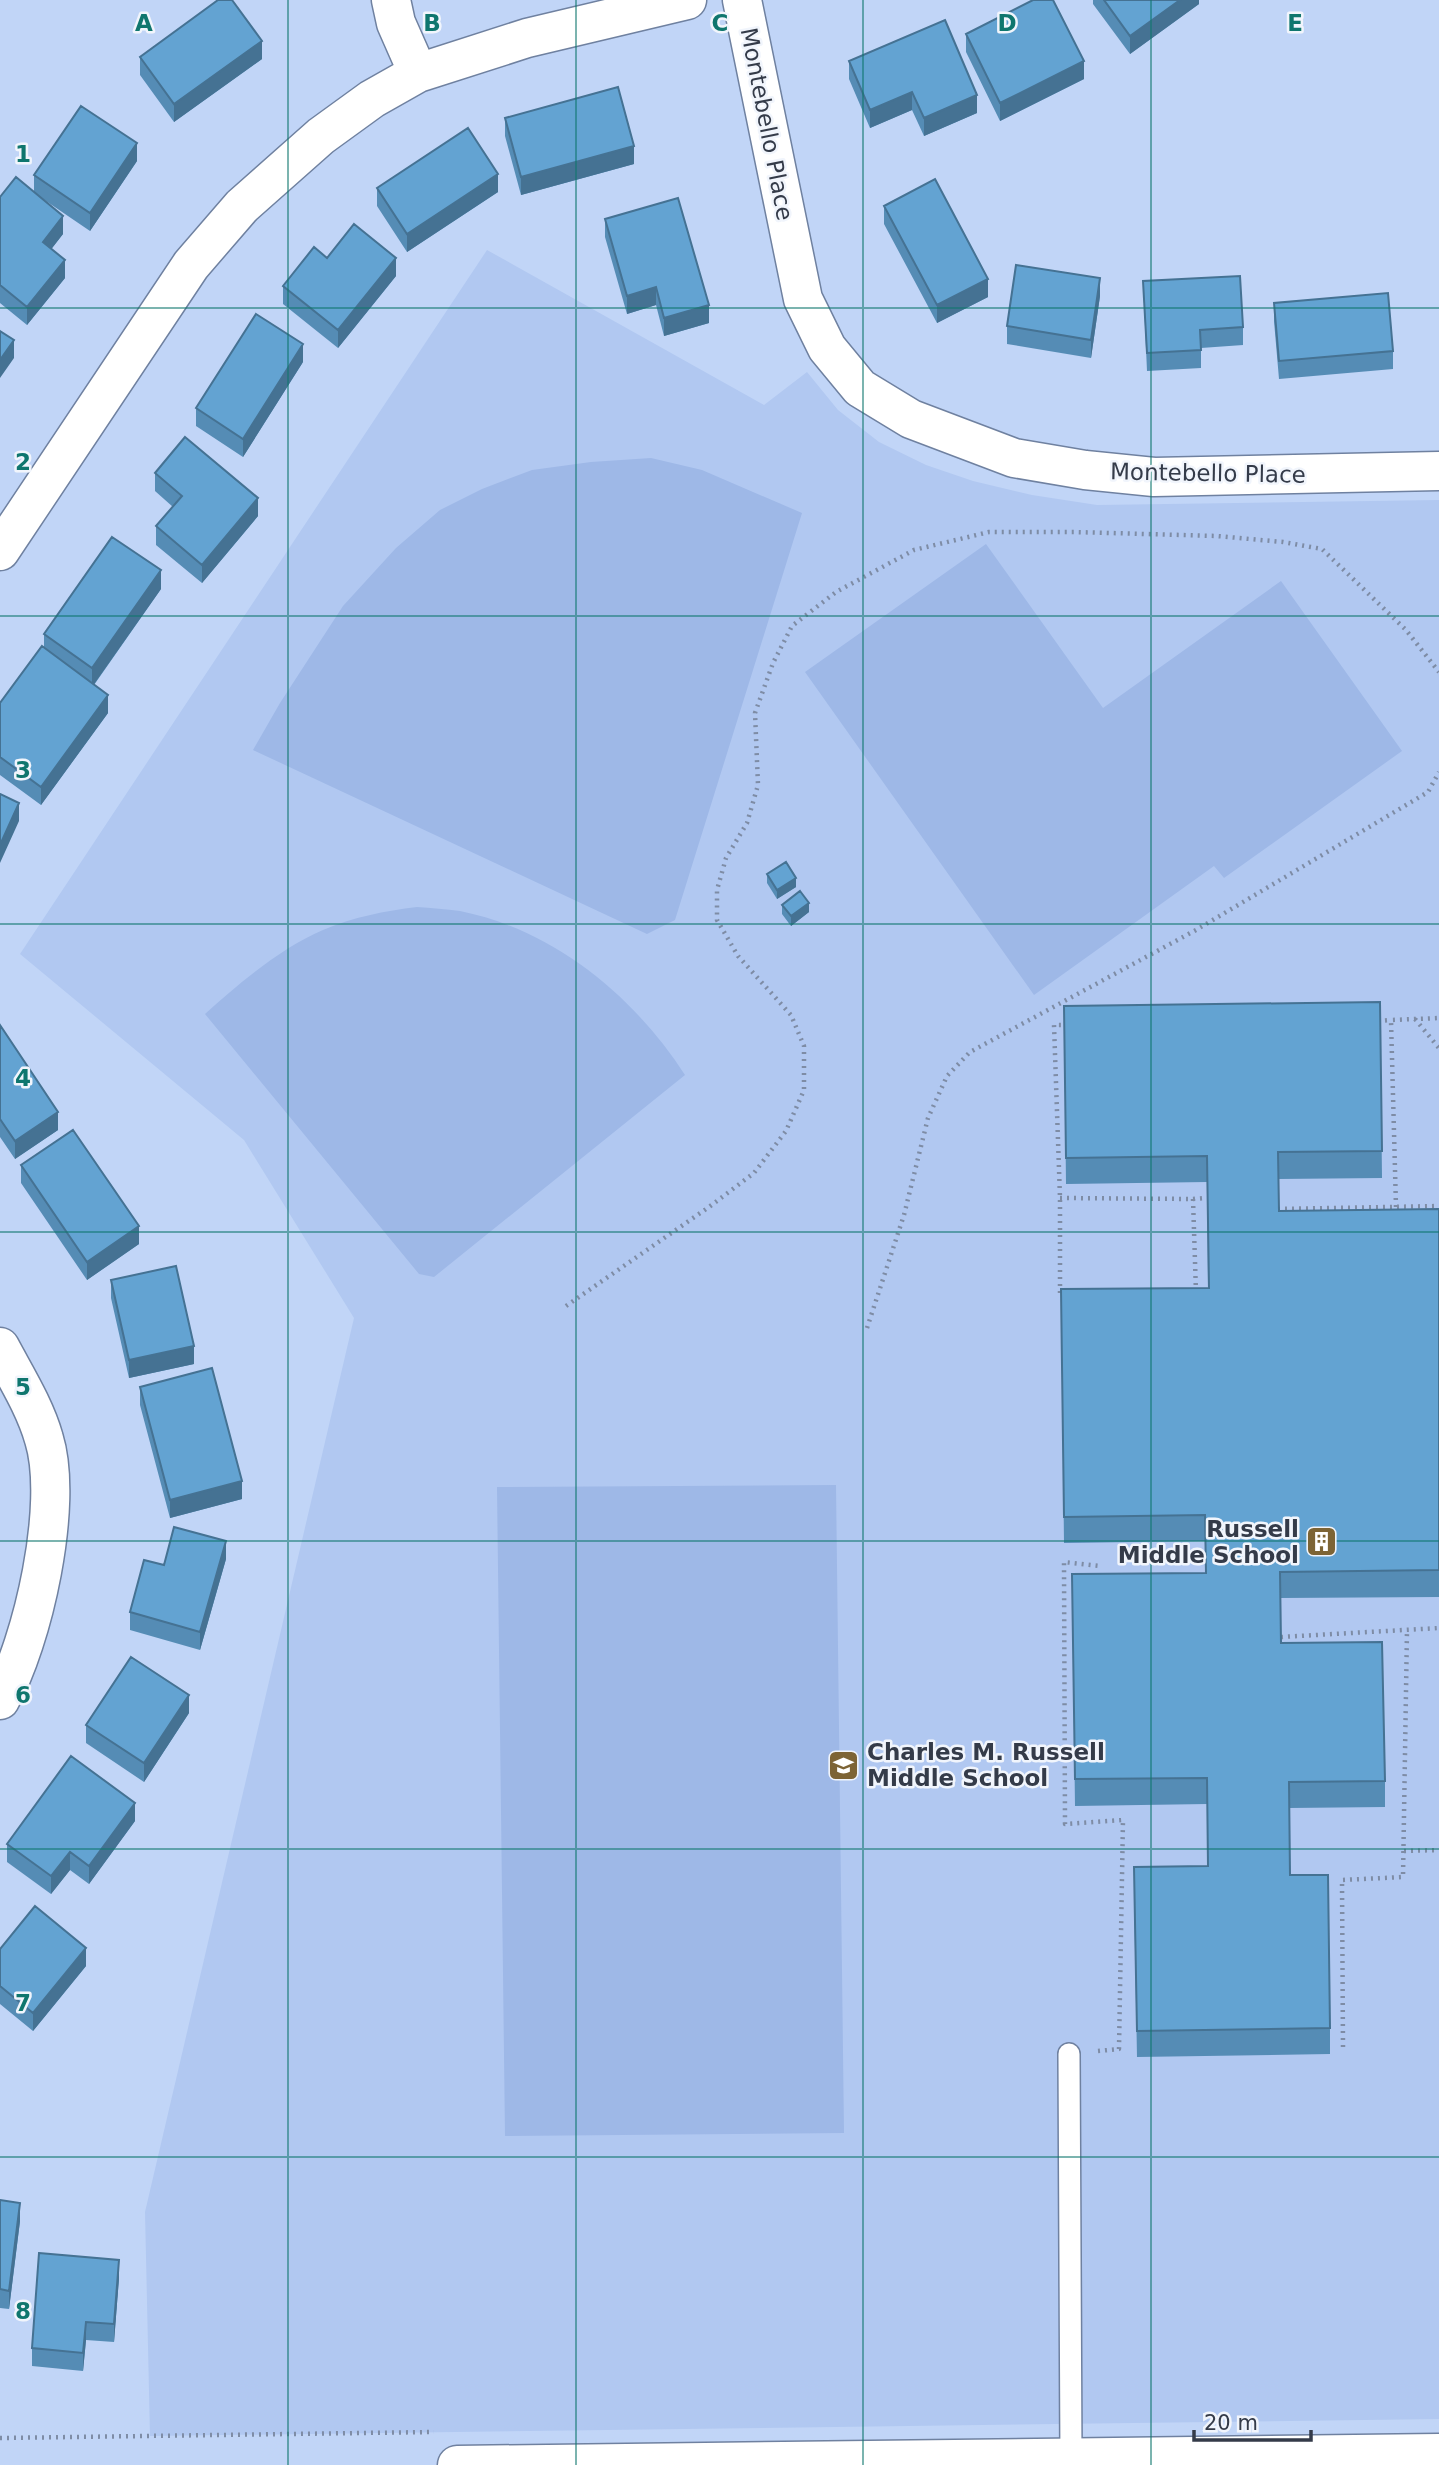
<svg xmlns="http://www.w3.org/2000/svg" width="1439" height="2465" viewBox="0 0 1439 2465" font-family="'DejaVu Sans',sans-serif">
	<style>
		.built { fill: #b1c8f1 }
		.green { fill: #9eb8e7 }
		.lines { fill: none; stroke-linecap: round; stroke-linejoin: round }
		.lane-casing { stroke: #6f81a0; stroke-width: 24 }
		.street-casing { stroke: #6f81a0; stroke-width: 41 }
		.path { stroke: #7e8ca5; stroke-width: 4.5; stroke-dasharray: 2 5; stroke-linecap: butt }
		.lane { stroke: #fff; stroke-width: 21 }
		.street { stroke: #fff; stroke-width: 38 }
		.wall { fill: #558cb5 }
		.shaded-wall { fill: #457293 }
		.building { fill: #63a3d2; stroke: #457293; stroke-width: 2 }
		.grid { fill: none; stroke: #0f766e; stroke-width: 2; stroke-opacity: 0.55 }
		.labels { text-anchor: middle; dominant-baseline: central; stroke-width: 5; stroke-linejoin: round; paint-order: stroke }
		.street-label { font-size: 23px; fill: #343b49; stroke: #f1f5fc }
		.poi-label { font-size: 23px; font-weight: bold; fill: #343b49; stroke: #f1f5fc; text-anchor: end }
		.grid-label { font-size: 23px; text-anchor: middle; font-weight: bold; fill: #0f766e; stroke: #f1f5fc; stroke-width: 5; stroke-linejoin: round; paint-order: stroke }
	</style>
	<rect width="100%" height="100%" fill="#c1d5f7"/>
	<!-- built -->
	<path class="built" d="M487 250 764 405 807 372 838 410 879 442 926 465 973 481 1032 495 1097 505 1439 500V2419L150 2436 145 2212 354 1318 244 1140 20 954Z"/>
	<!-- green -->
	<path class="green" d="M651 458 702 470 802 513 675 920 647 934 253 750 280 703 343 606 396 548 440 510 482 489 532 470 591 462Z
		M986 544 1103 708 1281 581 1402 751 1224 878 1214 866 1034 995 805 672Z
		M417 907C431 908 446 909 460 911 554 930 634 996 685 1075L434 1277 419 1274 205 1014C239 983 281 948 323 930 353 917 385 911 417 907Z
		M836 1485 844 2133 505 2136 497 1487Z"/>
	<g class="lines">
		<defs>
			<path id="lane" d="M1069 2054 1071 2459"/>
			<path id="street" d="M391 0 396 23 418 73
				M742 0 803 299 827 348 860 388 911 419 1014 458 1085 470 1154 477 1439 471
				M0 551 191 265 242 206 321 136 372 99 418 73 527 38 687 0
				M0 1347C16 1377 35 1407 44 1439 64 1504 33 1642 0 1700
				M457 2465 1439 2453"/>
		</defs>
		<!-- lane casing -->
		<use href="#lane" class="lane-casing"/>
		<!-- street casing -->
		<use href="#street" class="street-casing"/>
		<!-- path -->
		<path class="path" d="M1415 1019 1439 1048
			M1378 1021 1391 1020
			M1060 1198 1193 1199 1206 1198
			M1193 1199 1196 1293
			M1396 1207 1391 1020 1439 1018
			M1278 1209 1439 1206
			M1064 1296H1060V1198L1054 1025H1068
			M566 1306 709 1207 754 1173 786 1131 804 1090V1046L791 1015 738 956 717 920V890L726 858 747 823 758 785 755 713 773 663 792 626 836 592 914 550 989 532H1074L1217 536 1283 542 1322 549 1406 630 1439 672
			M867 1328 904 1215 928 1118 947 1076 970 1052 1196 930 1428 792 1439 772
			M1281 1637 1439 1628
			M1404 1851 1439 1850
			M1343 2047 1342 1880 1403 1877 1407 1630
			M1098 2051 1119 2049 1123 1820 1065 1824 1064 1562 1100 1566
			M0 2438 434 2432"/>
		<!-- lane -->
		<use href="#lane" class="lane"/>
		<!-- street -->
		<use href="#street" class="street"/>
	</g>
	<!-- wall -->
	<path class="wall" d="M1093 0H1199V4L1130 54 1093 4Z
		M966 34 1084 79 1000 121 966 52Z
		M140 57 262 59 174 122 140 75Z
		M849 61 977 113 924 136 912 110 870 128 849 79Z
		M505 118 634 164 521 195 505 136Z
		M137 161 90 231 43 199 63 234 51 249 65 278 27 325 0 303V197L34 192V175Z
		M377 188 498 192 407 252 377 206Z
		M884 206 988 297 937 323 884 224Z
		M605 219 709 323 664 336 656 305 627 314 605 237Z
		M327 258 396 276 338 348 283 304V286Z
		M1143 281 1243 327V345L1201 348V368L1147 371Z
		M1100 296 1091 358 1007 344V326Z
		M1274 303 1393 351V369L1279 379 1274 321Z
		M303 362 243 457 196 426V408Z
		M155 473 258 516 202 583 156 545V526L173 507 155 491Z
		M161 589 94 685 108 713 41 805 0 775V703L44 648V634Z
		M767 874 796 887 777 899 767 883Z
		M782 905 809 912 791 926 782 914Z
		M1380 1002 1382 1178 1278 1179 1279 1211 1439 1209V1597L1280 1598 1281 1643 1385 1781V1807L1289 1808 1290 1875 1330 2028V2054L1137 2057 1134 1894 1208 1866 1207 1804 1075 1806 1072 1574 1205 1573V1541L1064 1543 1061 1289 1208 1288 1207 1182 1066 1184 1064 1006Z
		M0 1025 58 1130 15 1159 0 1137Z
		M21 1165 139 1244 87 1280 21 1183Z
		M111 1280 194 1364 129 1378 111 1298Z
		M140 1387 242 1499 170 1518 140 1405Z
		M226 1559 200 1650 130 1630V1612L164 1565Z
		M189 1713 144 1782 86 1743V1725Z
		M135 1821 89 1884 70 1870 51 1894 7 1862V1844Z
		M0 1949 86 1966 33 2031 0 2004Z
		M0 2200 20 2221 9 2309 0 2308Z
		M119 2278 114 2342 86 2340 83 2371 32 2366V2348Z"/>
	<!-- shaded-wall -->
	<path class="shaded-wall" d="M1180 0H1199V4L1130 54V36Z
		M262 41V59L174 122V104Z
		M1084 61V79L1000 121V103Z
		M912 92V110L870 128V110Z
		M977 95V113L924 136V118Z
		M137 143V161L90 231V213Z
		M634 146V164L521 195V177Z
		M498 174V192L407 252V234Z
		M63 216V234L43 260V242Z
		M396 258V276L338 348V330Z
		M65 260V278L27 325V307Z
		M1100 278V296L1091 358V340Z
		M988 279V297L937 323V305Z
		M656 287V305L627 314V296Z
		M709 305V323L664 336V318Z
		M14 340V358L0 378V360Z
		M303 344V362L243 457V439Z
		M258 498V516L202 583V565Z
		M161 570V589L92 687V668Z
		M108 695V713L41 805V787Z
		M19 803V821L0 863V845Z
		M796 878V887L777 899V890Z
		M809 903V912L791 926V916Z
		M58 1112V1130L15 1159V1141Z
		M139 1226V1244L87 1280V1262Z
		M194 1346V1364L129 1378V1360Z
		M242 1481V1499L170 1518V1500Z
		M226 1541V1559L200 1650V1632Z
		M189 1695V1713L144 1782V1763Z
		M135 1803V1821L89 1884V1866Z
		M70 1852V1870L51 1894V1876Z
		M86 1948V1966L33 2031V2013Z
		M20 2203V2221L9 2309V2291Z
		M119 2260V2278L114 2342V2324Z
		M86 2322V2340L83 2371V2353Z"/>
	<!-- building -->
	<path class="building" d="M218 0H232L262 41 174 104 140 57Z
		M1033 0H1053L1084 61 1000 103 966 34Z
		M1104 0H1180L1130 36Z
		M945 20 977 95 924 118 912 92 870 110 849 61Z
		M618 87 634 146 521 177 505 118Z
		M81 106 137 143 90 213 34 175Z
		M468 128 498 174 407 234 377 188Z
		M16 177 63 216 43 242 65 260 27 307 0 285V197Z
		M935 179 988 279 937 305 884 206Z
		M678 198 709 305 664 318 656 287 627 296 605 219Z
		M354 224 396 258 338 330 283 286 314 247 327 258Z
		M1016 265 1100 278 1091 340 1007 326Z
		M1240 276 1243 327 1200 330 1201 350 1147 353 1143 281Z
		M1388 293 1393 351 1279 361 1274 303Z
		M256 314 303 344 243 439 196 408Z
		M0 331 14 340 0 360Z
		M185 437 258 498 202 565 156 526 182 496 155 473Z
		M112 537 161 570 92 668 44 634Z
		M42 646 108 695 41 787 0 757V703Z
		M0 794 19 803 0 845Z
		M786 862 796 878 777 890 767 874Z
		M800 891 809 903 791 916 782 905Z
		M1380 1002 1382 1151 1278 1152 1279 1211 1439 1209V1570L1280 1572 1281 1643 1382 1642 1385 1781 1289 1782 1290 1875H1328L1330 2028 1137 2031 1134 1867 1208 1866 1207 1778 1075 1779 1072 1574 1206 1573 1205 1515 1064 1517 1061 1289 1209 1288 1207 1156 1066 1158 1064 1006Z
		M0 1025 58 1112 15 1141 0 1119Z
		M73 1130 139 1226 87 1262 21 1165Z
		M176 1266 194 1346 129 1360 111 1280Z
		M212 1368 242 1481 170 1500 140 1387Z
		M174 1527 226 1541 200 1632 130 1612 144 1560 164 1565Z
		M131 1657 189 1695 144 1763 86 1725Z
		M71 1756 135 1803 89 1866 70 1852 51 1876 7 1844Z
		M35 1906 86 1948 33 2013 0 1986V1949Z
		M0 2200 20 2203 9 2291 0 2289Z
		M39 2253 119 2260 114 2324 86 2322 83 2353 32 2348Z"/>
	<!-- grid -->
	<path class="grid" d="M288 0V2465M576 0V2465M863 0V2465M1151 0V2465M0 308H1439M0 616H1439M0 924H1439M0 1232H1439M0 1541H1439M0 1849H1439M0 2157H1439"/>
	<!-- icons -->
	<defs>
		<symbol id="building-square" viewBox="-11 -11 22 22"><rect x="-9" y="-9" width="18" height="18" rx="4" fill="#7d6435" stroke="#f1f5fc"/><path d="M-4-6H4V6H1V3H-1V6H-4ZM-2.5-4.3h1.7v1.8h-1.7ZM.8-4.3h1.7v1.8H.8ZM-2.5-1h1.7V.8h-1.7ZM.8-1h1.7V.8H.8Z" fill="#fff"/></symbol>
		<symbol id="school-square" viewBox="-11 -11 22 22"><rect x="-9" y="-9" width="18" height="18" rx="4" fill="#7d6435" stroke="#f1f5fc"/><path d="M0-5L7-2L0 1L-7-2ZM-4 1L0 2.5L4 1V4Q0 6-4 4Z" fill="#fff"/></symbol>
	</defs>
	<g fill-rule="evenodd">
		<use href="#building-square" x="1304" y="1524" width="35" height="35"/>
		<use href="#school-square" x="826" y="1748" width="35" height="35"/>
	</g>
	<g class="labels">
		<!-- street labels -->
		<g class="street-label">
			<text transform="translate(767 124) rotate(79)">Montebello Place</text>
			<text transform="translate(1208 473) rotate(1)">Montebello Place</text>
		</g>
		<!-- poi labels -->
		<g class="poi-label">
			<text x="1299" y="1529">Russell<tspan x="1299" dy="26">Middle School</tspan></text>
			<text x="867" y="1752" text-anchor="start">Charles M. Russell<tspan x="867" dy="26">Middle School</tspan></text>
		</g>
	</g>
	<g class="grid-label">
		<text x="144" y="31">A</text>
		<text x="432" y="31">B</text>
		<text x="720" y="31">C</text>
		<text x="1007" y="31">D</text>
		<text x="1295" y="31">E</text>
		<text x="23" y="162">1</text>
		<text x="23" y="470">2</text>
		<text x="23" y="778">3</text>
		<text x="23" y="1086">4</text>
		<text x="23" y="1395">5</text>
		<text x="23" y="1703">6</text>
		<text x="23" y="2011">7</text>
		<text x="23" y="2319">8</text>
	</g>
	<!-- scale -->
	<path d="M1194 2430v10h117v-10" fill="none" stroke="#343b49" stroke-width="3.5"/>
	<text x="1204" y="2430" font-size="21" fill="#343b49" stroke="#f1f5fc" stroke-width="5" paint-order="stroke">20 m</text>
</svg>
